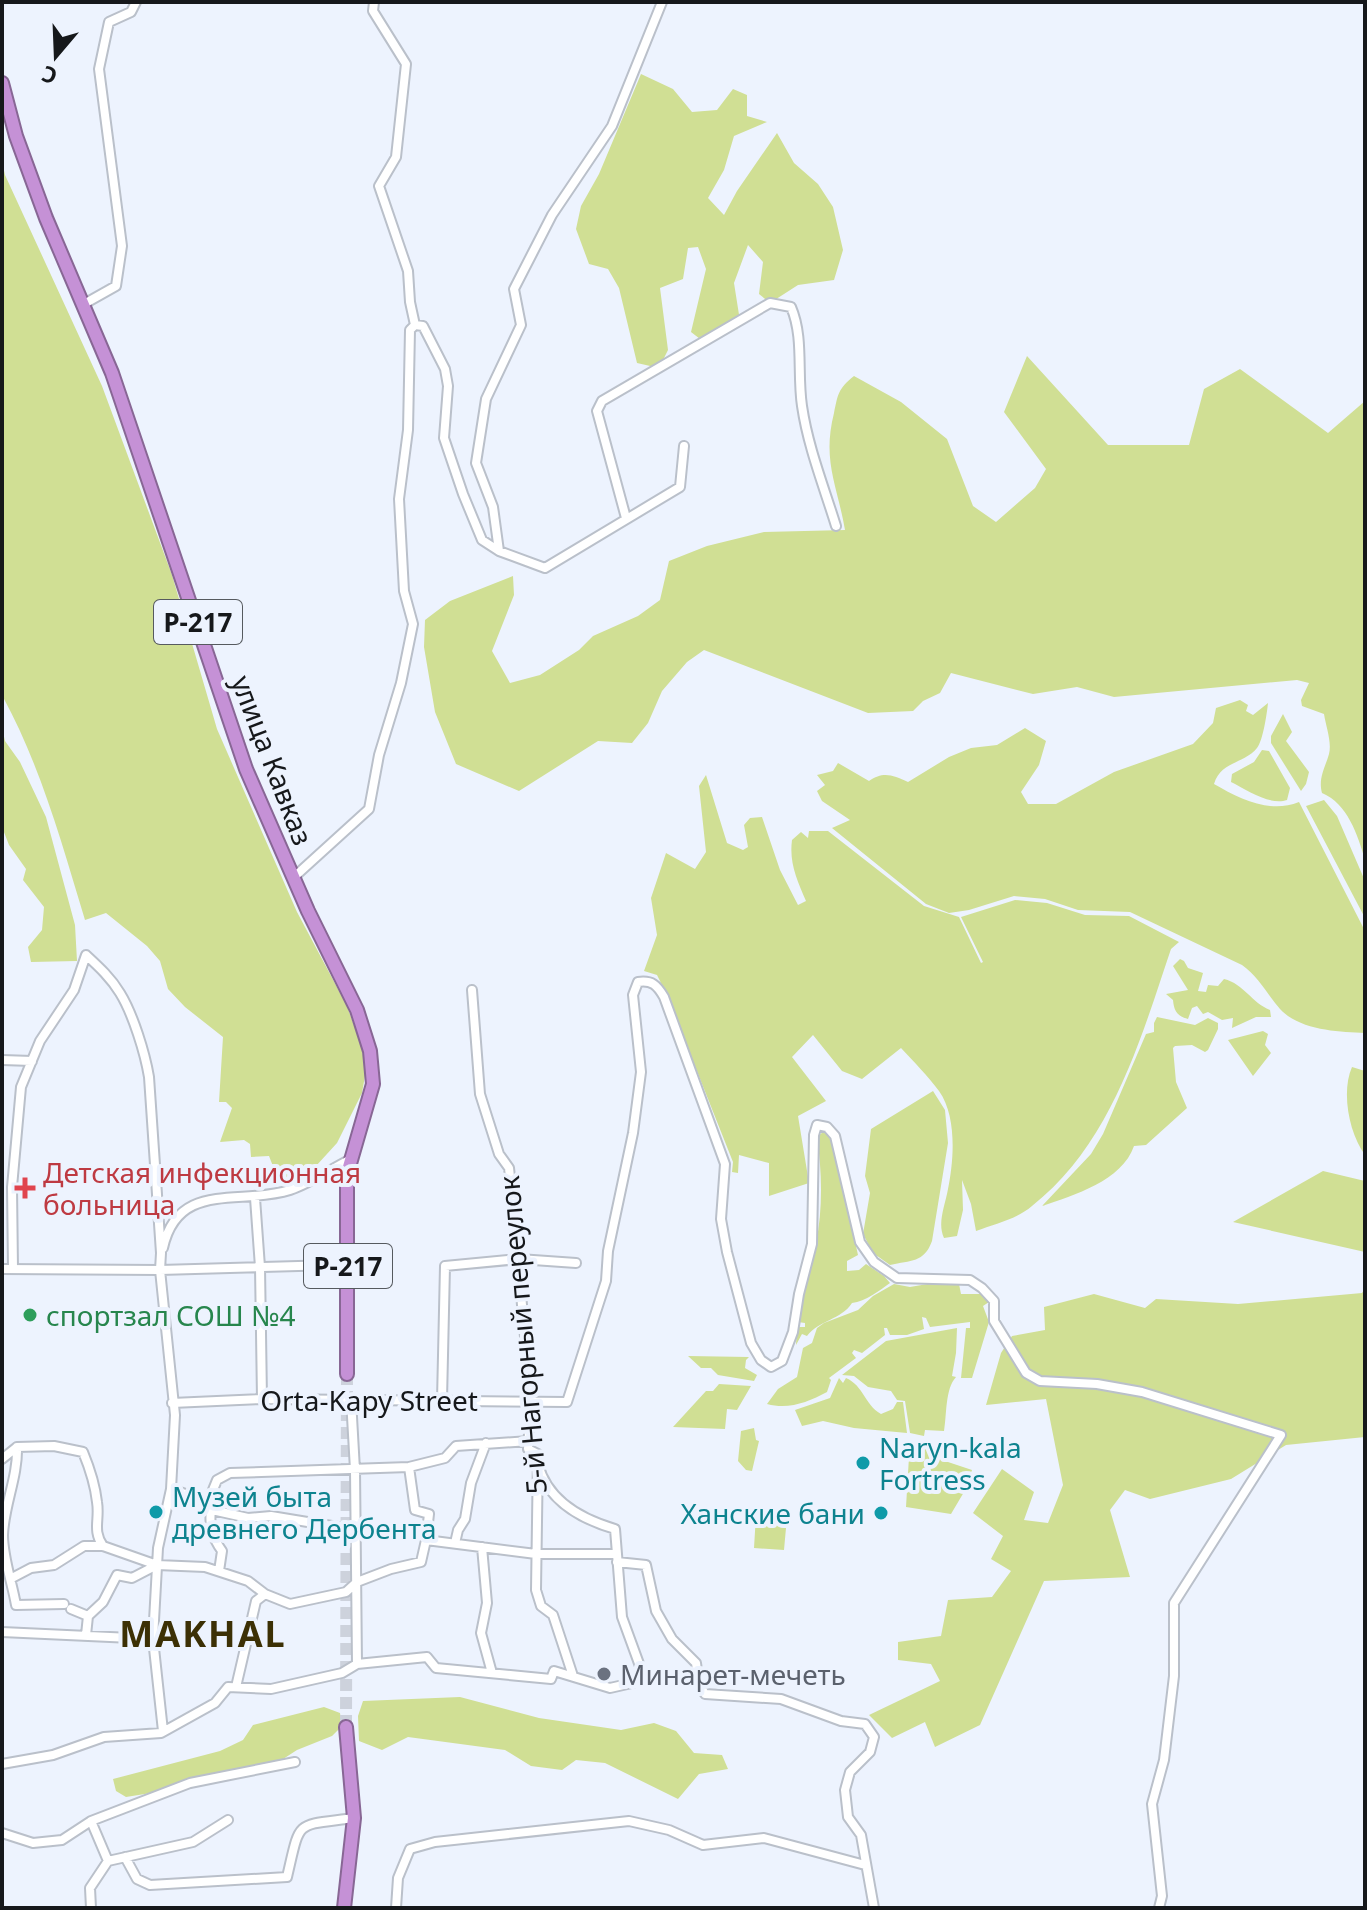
<svg xmlns="http://www.w3.org/2000/svg" width="1367" height="1910" viewBox="0 0 1367 1910" font-family="'Noto Sans',sans-serif">
	<style>
		.green { fill: #d0df94 }
		.lines { fill: none; stroke-linecap: round; stroke-linejoin: round }
		.highway-tunnel { stroke: #cdd2dc; stroke-width: 12; stroke-dasharray: 12 6; stroke-linecap: butt }
		.minor-casing { stroke: #bac0ca; stroke-width: 12 }
		.highway-casing { stroke: #886795; stroke-width: 16 }
		.minor { stroke: #fff; stroke-width: 8 }
		.highway { stroke: #c591d6; stroke-width: 12 }
		.health-dot { fill: #e0444e; stroke: #edf3fe; stroke-width: 3 }
		.leisure-dot { fill: #2e9e5b; stroke: #edf3fe; stroke-width: 3 }
		.culture-dot { fill: #0f9aa8; stroke: #edf3fe; stroke-width: 3 }
		.worship-dot { fill: #6b7280; stroke: #edf3fe; stroke-width: 3 }
		.labels { text-anchor: middle; dominant-baseline: central; stroke-width: 8; stroke-linejoin: round; paint-order: stroke }
		.shield { fill: #edf3fe; stroke: #565a5f; stroke-width: 2 }
		.shield-label { font-size: 26px; font-weight: bold; fill: #16181b }
		.street-label { font-size: 28px; fill: #16181b; stroke: #edf3fe }
		.health-label { font-size: 28px; fill: #be3a42; stroke: #edf3fe; text-anchor: start }
		.leisure-label { font-size: 28px; fill: #27864d; stroke: #edf3fe; text-anchor: start }
		.culture-label { font-size: 28px; fill: #0d838f; stroke: #edf3fe; text-anchor: start }
		.worship-label { font-size: 28px; fill: #5b616d; stroke: #edf3fe; text-anchor: start }
		.district-label { font-size: 36px; font-weight: bold; letter-spacing: 2px; fill: #3c3005; stroke: #edf3fe }
	</style>
	<rect width="100%" height="100%" fill="#edf3fe"/>
	<!-- green -->
	<path class="green" d="M641 74 673 89 692 112 717 110 733 89 747 95V116L767 122 734 136 724 170 708 198 724 215 737 191 777 133 794 163 818 184 833 207 843 250 834 280 798 285 770 303 759 294 763 262 748 245 734 283 740 321 704 342 691 332 706 269 698 247 688 248 683 279 660 288 668 350 659 368 637 363 619 288 608 269 589 264 576 229 581 206 599 174Z
		M2 161 5 175 102 386 172 575 217 729 297 912 347 1006 361 1045 366 1070 362 1093 337 1143 316 1166 288 1183 278 1179 269 1156 251 1157 250 1144 244 1140 220 1142 232 1108 226 1102H219L223 1037 185 1007 168 989 160 961 147 946 106 913 85 920C62 844 41 767 3 697Z
		M1027 356 1108 445H1189L1204 389 1240 369 1328 433 1365 401V860C1358 835 1347 803 1322 793 1318 778 1325 768 1329 754 1332 742 1326 727 1324 714L1302 706 1301 700 1309 683 1297 680 1114 697 1077 687 1033 694 951 673 940 693 923 701 913 711 868 713 704 650 687 662 662 691 648 723 632 743 598 741 519 791 456 764 435 712 424 647 425 620 450 601 513 576 514 595 492 651 510 683 540 675 579 650 593 636 638 616 660 600 669 561 707 546 764 532 845 530C837 484 822 461 834 413 838 394 838 389 854 376L901 402 947 439 973 506 996 522 1035 488 1046 469 1004 412Z
		M1240 700 1248 705 1246 711 1253 715 1268 703C1267 713 1263 741 1257 748 1244 764 1221 761 1214 784 1240 799 1270 814 1299 802L1365 931V1033C1338 1032 1299 1030 1280 1009 1267 994 1258 976 1242 965L1130 912 1078 910 1045 899 1014 896 969 910 949 913 926 904 832 828 850 820 822 801 817 791 825 785 817 775 833 771 838 763 869 781C883 771 893 775 908 782L949 757 971 748 997 745 1025 728 1046 741 1039 765 1021 792 1028 804H1056L1114 772 1193 744 1213 723 1216 708Z
		M1283 714 1292 732 1286 741 1309 772 1306 784 1301 791 1271 743V736Z
		M2 728 5 741 20 762 46 817 75 925 77 961 31 962 28 947 42 930 44 907 23 880 26 869 9 845 2 827Z
		M1262 750 1269 751 1290 788 1287 800C1270 806 1247 790 1231 782L1232 774 1254 762Z
		M706 775 727 843 743 850 748 847 744 825 750 818 762 817 780 870 798 905 806 901C797 880 789 863 792 840L801 832 808 838 809 831H828L924 906 959 917 981 963 983 962 961 917 1015 900 1047 903 1085 915 1129 916 1179 942 1171 949C1140 1041 1111 1144 1032 1206 1017 1219 995 1224 976 1231L971 1204 962 1180 963 1210 957 1236 944 1238C937 1223 945 1206 948 1189 954 1160 957 1116 939 1091 928 1076 914 1062 901 1048L862 1079 842 1071 813 1035 792 1057 826 1101 798 1116 809 1183 769 1196V1163L739 1155 738 1173 732 1172 733 1162 666 993 657 975 644 971 657 935 651 898 666 853 695 869 706 852 699 786Z
		M1324 800 1337 816 1365 881V918L1306 806Z
		M1180 959 1184 961 1188 968 1203 973 1198 991 1206 992 1208 985 1218 986 1224 979C1244 984 1252 1003 1270 1010L1271 1017H1256L1232 1028 1233 1018 1222 1020 1208 1012 1203 1014 1197 1006 1192 1008 1188 1019C1177 1016 1174 1011 1173 1000L1166 994 1188 990 1173 966Z
		M1157 1017 1195 1025 1208 1018 1218 1023V1029L1208 1050 1205 1052 1192 1045 1175 1046 1173 1048 1176 1082 1187 1108 1146 1145 1134 1146C1122 1181 1074 1195 1042 1206L1091 1154 1103 1134 1146 1034 1154 1032V1023Z
		M1263 1031 1268 1034 1265 1045 1271 1053 1253 1076 1228 1040Z
		M1352 1067 1365 1071V1155C1349 1133 1341 1092 1352 1067Z
		M933 1091 945 1110 948 1143 932 1241C924 1263 911 1260 890 1265L873 1253 863 1234 870 1193 865 1176 871 1129Z
		M823 1132 828 1135 834 1148 858 1255 847 1261V1271L859 1270 866 1264 884 1276 890 1283C879 1291 866 1301 852 1303 841 1320 819 1320 807 1336L802 1334 796 1345 797 1327H805V1323L798 1322C801 1294 810 1270 816 1243 823 1209 822 1171 817 1137Z
		M1323 1171 1365 1181V1252L1233 1222Z
		M939 1282 959 1284 961 1294H982L989 1302 983 1306 989 1322 972 1378H961L966 1328H970V1322L930 1327 926 1318 922 1317 924 1329 907 1335H890L887 1328H884L885 1335 862 1353 854 1350 852 1353 856 1358 829 1378 831 1380 827 1392C808 1402 789 1410 767 1404L778 1389 797 1377 803 1348 812 1343 817 1328 824 1323 858 1310 873 1296 894 1284 910 1287Z
		M1365 1288V1437L1286 1445 1231 1479 1150 1499 1125 1490 1110 1510 1130 1577 1044 1581 980 1725 935 1747 925 1722 892 1738 869 1715 940 1681 931 1664 898 1660V1642L941 1636 948 1600 992 1597 1011 1571 991 1559 1003 1536 973 1513 1002 1469 1034 1492 1024 1520 1048 1523 1063 1485 1046 1399 986 1405 1001 1353 1012 1336 1045 1330 1044 1307 1094 1294 1145 1308 1156 1299 1238 1304 1362 1293Z
		M957 1328 956 1353 952 1376 956 1377C945 1389 947 1414 944 1431L925 1430 924 1436 910 1433 905 1401 897 1400 891 1391 868 1387 854 1376 842 1375 886 1341Z
		M688 1356 749 1357 746 1360 745 1368 757 1375 754 1381 718 1375 711 1368H701Z
		M839 1378 843 1383 846 1378C864 1386 864 1404 881 1414L893 1409 897 1402H903L907 1433 854 1428 823 1421 802 1426 795 1410 830 1398Z
		M719 1384 751 1386 737 1410 727 1409 725 1429 673 1427 706 1391H713Z
		M754 1428 756 1440 759 1441 752 1471 746 1470 738 1461 741 1431Z
		M910 1440 923 1444 939 1459 972 1470 964 1492 951 1514 906 1507Z
		M756 1515 787 1517 784 1550 754 1548Z
		M460 1697 539 1718 621 1730 654 1723 676 1731 694 1753 722 1755 728 1769 699 1774 678 1799 605 1763 576 1760 562 1770 531 1766 505 1750 408 1737 382 1750 359 1741 358 1716 363 1701Z
		M324 1707 340 1713 342 1726 332 1736 297 1750 280 1761 251 1767 226 1781 126 1797 116 1791 113 1779 220 1751 243 1740 253 1725Z"/>
	<g class="lines">
		<!-- highway-tunnel -->
		<path class="highway-tunnel" d="M346 1727 347 1374"/>
		<defs>
			<path id="minor" d="M374 2 373 11 406 64 396 157 379 186 408 271 410 302 415 325
				M84 304 116 286 122 246 99 69 109 22 131 12 136 2
				M626 518 597 411 602 401 770 303 791 307C804 337 797 373 802 406 808 447 824 487 836 526
				M499 551 545 568 680 487 684 446
				M293 878 369 809 379 755 401 683 413 624 404 591 399 499 408 430 410 330 415 325 423 326 445 369 448 386 444 438 463 494 482 540 499 551 493 507 476 463 486 399 521 325 514 289 552 215 612 126 662 2
				M472 990 480 1094 499 1154 509 1168 510 1177 531 1401 528 1449 538 1454 536 1590 541 1606 553 1615 573 1676
				M2 1060 32 1061
				M255 1198 260 1267 262 1399
				M163 1248C178 1180 240 1206 290 1190 311 1183 331 1169 351 1159
				M2 1269 160 1270 334 1265
				M13 1269 12 1187 21 1087 40 1041 74 990 86 955C99 967 111 978 120 993 133 1014 145 1053 149 1077L161 1253 160 1270 175 1415 171 1489 158 1548 153 1639 163 1731
				M351 1399 355 1470 357 1664
				M442 1400 445 1266 519 1259 576 1263
				M172 1403 262 1399 567 1402 606 1281 608 1251 633 1133 641 1072 633 995 638 982C652 980 657 985 664 997L725 1164 721 1219 727 1252 751 1343 761 1360 771 1367 782 1361 793 1332 799 1294 812 1244 814 1135 817 1125 827 1127 835 1136 860 1242 874 1262 897 1278 970 1280 982 1288 994 1301V1321L1026 1373 1040 1381 1097 1384 1142 1392 1281 1435 1174 1603V1676L1164 1760 1152 1804 1162 1896 1159 1908
				M17 1447C18 1477 4 1505 3 1535 3 1558 12 1582 16 1605L64 1604
				M2 1459 17 1447 54 1446 83 1452C90 1469 95 1484 97 1502 100 1520 92 1530 103 1546
				M409 1467 415 1510 429 1514 426 1540
				M171 1489 208 1502 212 1510 248 1518 271 1516 356 1530
				M208 1502 217 1480 230 1473 409 1467 445 1458 456 1446 529 1441
				M211 1509C209 1527 212 1537 222 1551L219 1571
				M455 1543 458 1530 465 1519 471 1483 486 1443
				M482 1547 487 1603 481 1633 492 1673
				M617 1562 646 1565 656 1611 672 1639 696 1663 699 1684 705 1694 781 1699 841 1721 865 1724 874 1737 870 1752 850 1772 845 1790 848 1817 861 1835 874 1908
				M12 1578 31 1568 54 1565 84 1546H103L157 1565 205 1567 248 1581 265 1594 290 1604 346 1592 357 1582 391 1569 421 1562 426 1540 536 1554H617
				M71 1609 88 1616
				M2 1632 153 1639
				M86 1635 88 1616 103 1602 117 1575 132 1578 157 1565
				M236 1687 256 1601 265 1594
				M2 1764 53 1755 104 1737 161 1733 215 1703 228 1687 271 1689 342 1673 357 1664 427 1657 436 1668 551 1679 554 1671 610 1688 645 1680 622 1617 615 1529C581 1519 547 1500 538 1464
				M91 1821 108 1861
				M2 1833 33 1843 62 1840 91 1821 190 1783 295 1762
				M125 1857 137 1879 150 1885 287 1877C301 1818 294 1826 354 1818
				M91 1908 90 1888 108 1861 193 1842 228 1820
				M396 1908 398 1878 410 1849 435 1842 629 1821 669 1830 703 1845 764 1838 865 1865"/>
			<path id="highway" d="M2 83 16 136 46 218 112 373 246 769 308 911 357 1010 370 1051 373 1084 347 1174V1374
				M344 1908 354 1818 346 1727"/>
		</defs>
		<!-- minor casing -->
		<use href="#minor" class="minor-casing"/>
		<!-- highway casing -->
		<use href="#highway" class="highway-casing"/>
		<!-- minor -->
		<use href="#minor" class="minor"/>
		<!-- highway -->
		<use href="#highway" class="highway"/>
	</g>
	<!-- markers -->
	<path class="health-dot" d="M21 1176h8v8h8v8h-8v8h-8v-8h-8v-8h8z"/>
	<circle class="leisure-dot" cx="30" cy="1315" r="8"/>
	<g class="culture-dot">
		<circle cx="863" cy="1463" r="8"/>
		<circle cx="156" cy="1512" r="8"/>
		<circle cx="881" cy="1513" r="8"/>
	</g>
	<circle class="worship-dot" cx="604" cy="1674" r="8"/>
	<g class="labels">
		<!-- shield labels -->
		<g class="shield">
			<rect x="154" y="600" width="88" height="44" rx="6"/>
			<rect x="304" y="1244" width="88" height="44" rx="6"/>
		</g>
		<g class="shield-label">
			<text x="198" y="622">Р-217</text>
			<text x="348" y="1266">Р-217</text>
		</g>
		<!-- street labels -->
		<g class="street-label">
			<text transform="translate(273 760) rotate(69)">улица Кавказ</text>
			<text transform="translate(522 1335) rotate(-95)">5-й Нагорный переулок</text>
			<text x="369" y="1400">Orta-Kapy Street</text>
		</g>
		<!-- health labels -->
		<g class="health-label">
			<text x="43" y="1172">Детская инфекционная<tspan x="43" dy="32">больница</tspan></text>
		</g>
		<!-- leisure labels -->
		<g class="leisure-label">
			<text x="46" y="1315">спортзал СОШ №4</text>
		</g>
		<!-- culture labels -->
		<g class="culture-label">
			<text x="879" y="1447">Naryn-kala<tspan x="879" dy="32">Fortress</tspan></text>
			<text x="172" y="1496">Музей быта<tspan x="172" dy="32">древнего Дербента</tspan></text>
			<text x="865" y="1513" text-anchor="end">Ханские бани</text>
		</g>
		<!-- worship labels -->
		<g class="worship-label">
			<text x="620" y="1674">Минарет-мечеть</text>
		</g>
		<!-- district labels -->
		<g class="district-label">
			<text x="203" y="1633">MAKHAL</text>
		</g>
	</g>
	<!-- border -->
	<rect width="1367" height="1910" fill="none" stroke="#16181b" stroke-width="8"/>
	<!-- north arrow -->
	<g transform="translate(56 56) rotate(199)" stroke="#edf3fe" stroke-width="6" paint-order="stroke">
	<path d="M0-6L14 30L0 20L-14 30Z" fill="#16181b"/>
	<text y="-12" font-size="22" font-weight="bold" text-anchor="middle" fill="#16181b">С</text>
	</g>
</svg>
